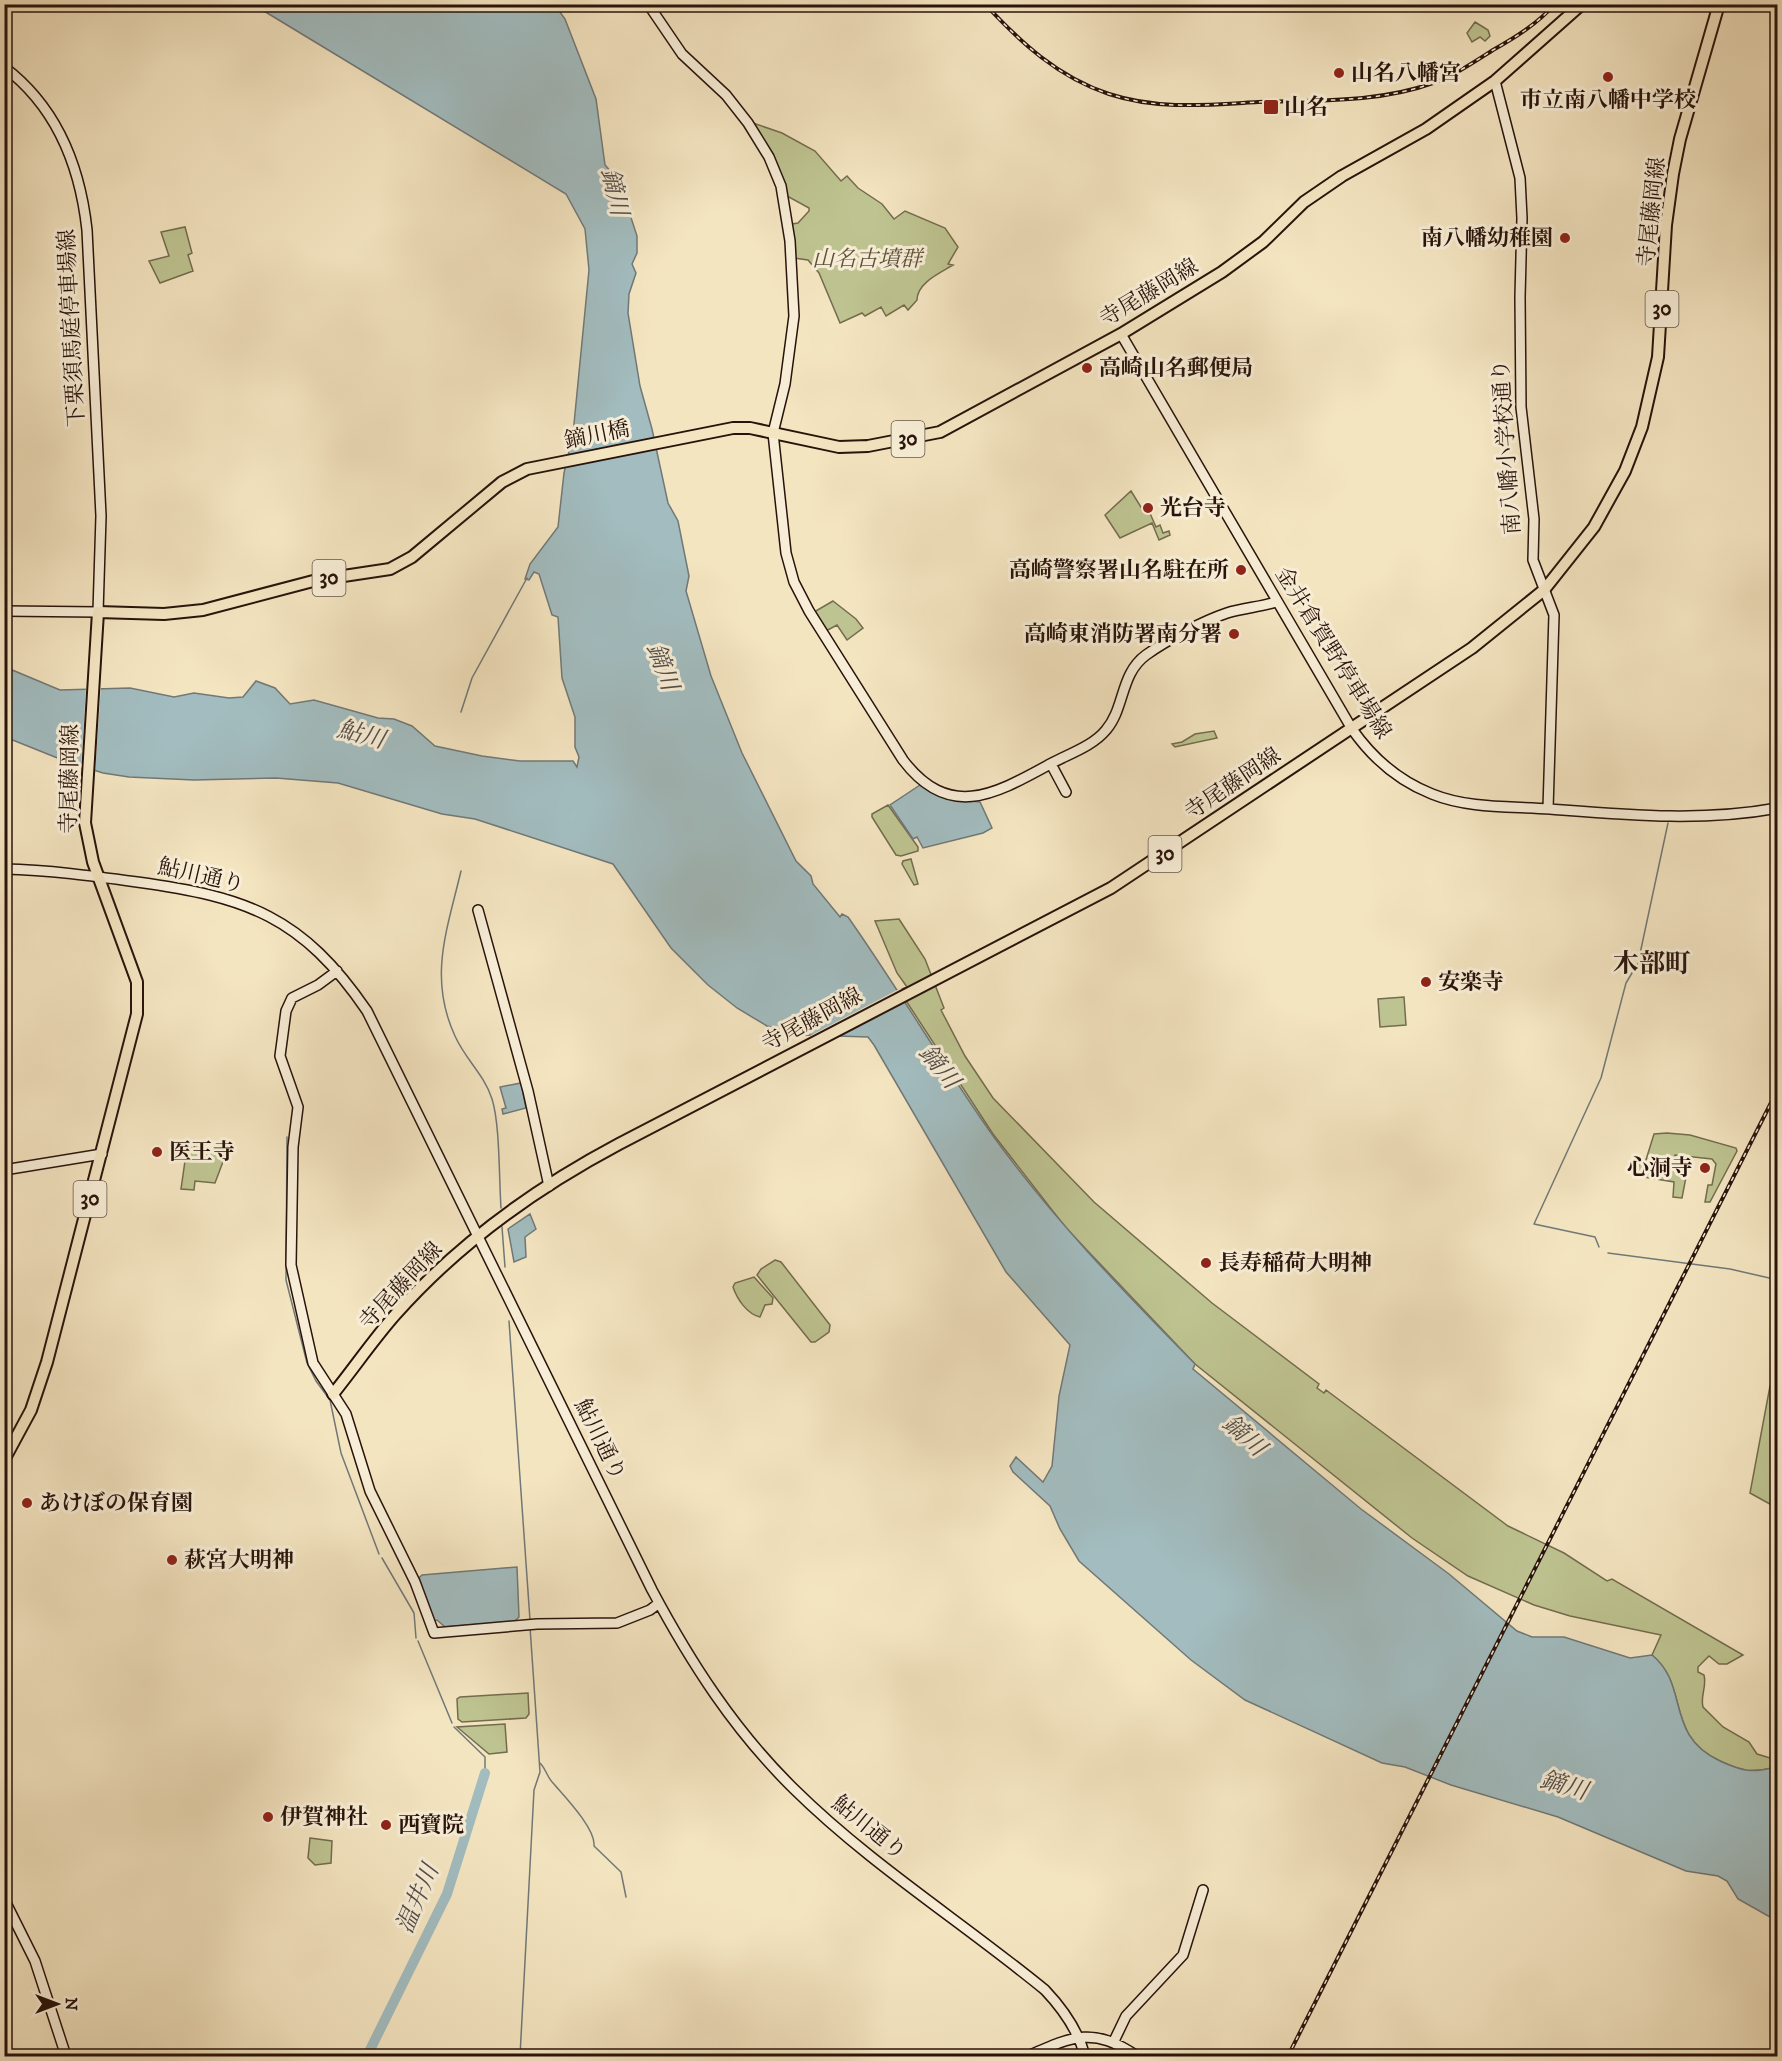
<svg xmlns="http://www.w3.org/2000/svg" width="1782" height="2061" viewBox="0 0 1782 2061" font-family="'IM FELL DW Pica','Noto Serif JP',serif">
	<style>
		.green { fill: #bec491; stroke: #736c4e; stroke-width: 1.5 }
		.water { fill: #a2bcbf; stroke: #717877; stroke-width: 1.5 }
		.pier { fill: #f4e5c1 }
		.lines { fill: none; stroke-linecap: round; stroke-linejoin: round }
		.stream { stroke: #717877; stroke-width: 1.5 }
		.river { stroke: #a2bcbf; stroke-width: 10 }
		.secondary-casing { stroke: #28130b; stroke-width: 12 }
		.primary-casing { stroke: #28130b; stroke-width: 14 }
		.secondary { stroke: #f8eed7; stroke-width: 9 }
		.primary { stroke: #f4e5c1; stroke-width: 10 }
		.rail-casing { stroke: #28130b; stroke-width: 4 }
		.rail { stroke: #f8eed7; stroke-width: 1.5; stroke-dasharray: 4.5; stroke-linecap: butt }
		.poi-dot { fill: #8f2418; stroke: #f8eed7; stroke-width: 2 }
		.labels { text-anchor: middle; dominant-baseline: central; stroke-width: 6; stroke-linejoin: round; paint-order: stroke }
		.shield { fill: #f8eed7; stroke: #665548; stroke-width: 1.5 }
		.shield-label { font-size: 21px; font-weight: bold; fill: #28130b }
		.poi-label { font-size: 22px; font-weight: bold; fill: #28130b; stroke: #f8eed7; text-anchor: start }
		.street-label { font-size: 22px; fill: #28130b; stroke: #f8eed7 }
		.park-label { font-size: 22px; font-style: italic; fill: #5c513a; stroke: #f8eed7 }
		.water-label { font-size: 24px; font-style: italic; fill: #534e4a; stroke: #f8eed7 }
		.quarter-label { font-size: 26px; font-weight: bold; fill: #28130b; stroke: #f8eed7 }
	</style>
	<rect width="100%" height="100%" fill="#f4e5c1"/>
	<filter id="stains"><feTurbulence type="fractalNoise" baseFrequency=".00333" numOctaves="4"/><feColorMatrix values="0 0 0 0 .2 0 0 0 0 .09 0 0 0 0 .02 0 0 0 .5 -.17"/></filter>
	<radialGradient id="worn" r=".72"><stop offset=".6" stop-color="#630" stop-opacity="0"/><stop offset="1" stop-color="#630" stop-opacity=".3"/></radialGradient>
	<!-- green -->
	<path class="green" d="M1475 22 1488 30 1490 36 1485 41 1480 37 1472 42 1467 33Z
		M753 123 782 133 815 151 841 181 847 176 858 188 882 204 894 219 905 211 945 228 958 247 948 264 953 265C940 273 917 283 917 300L908 310 904 305 886 316 881 307 865 316 862 313 840 323 819 273 808 260 794 258 792 224 798 223 809 211V208L787 196 751 124Z
		M185 227 192 253 188 255 193 271 160 283 149 261 169 256 161 232Z
		M1131 491 1144 512 1149 511 1156 527 1160 525 1163 533 1169 531 1170 535 1159 540 1152 523 1120 538 1105 515Z
		M833 601 856 619 863 628 847 640 837 625 826 631 814 612Z
		M1214 731 1217 738 1175 747 1172 744 1182 742 1195 734Z
		M888 805 918 847V851L901 856 896 855 872 817V814Z
		M911 859 918 884 914 885 902 864 903 861Z
		M899 919 925 959 944 1008 941 1010 965 1056 993 1098 1094 1202 1212 1303 1319 1384 1317 1388 1324 1393 1326 1390 1508 1526 1564 1553 1607 1581 1612 1579 1743 1655 1727 1664H1719L1709 1656 1698 1667V1672L1704 1675C1707 1687 1700 1696 1703 1707L1723 1727 1749 1742 1757 1754 1777 1760V1767C1751 1773 1744 1772 1720 1761 1664 1735 1690 1686 1652 1655L1661 1635 1570 1616 1534 1605 1468 1576 1412 1538 1195 1364 1066 1228 993 1134 899 990 907 987 897 973 875 921Z
		M1404 997 1406 1025 1380 1027 1378 999Z
		M1667 1133 1690 1135 1736 1148 1737 1151 1710 1202H1705L1708 1185H1712L1716 1164 1712 1159 1675 1155 1673 1170 1687 1172 1682 1198 1673 1197 1674 1182 1637 1176 1639 1163H1645L1654 1134Z
		M195 1141 198 1142V1147L212 1149 213 1146H220L224 1159 215 1183 195 1181 194 1190 181 1189 187 1147 194 1149Z
		M775 1260 781 1262 830 1325 829 1332 815 1342H811L757 1275 761 1269Z
		M754 1277 773 1298 772 1304 765 1305 760 1317C747 1314 737 1299 733 1287L735 1283Z
		M1777 1372H1778L1777 1508 1750 1493 1770 1386Z
		M528 1693 529 1714 526 1718 462 1722 458 1719 457 1699 460 1697Z
		M505 1724 507 1752 489 1754 457 1727Z
		M310 1838 332 1841 331 1863 315 1865 308 1858Z"/>
	<!-- water -->
	<path class="water" d="M254 5H555L565 19 596 99 605 165 613 174 624 196 637 236V253L632 264 636 273 629 294 628 313 640 386 652 429 668 503 678 521 689 576 686 591 711 676 742 753 796 861 811 876 813 884 840 917 842 914 848 917C898 988 941 1062 991 1133 1051 1217 1123 1291 1195 1364L1193 1369 1361 1509 1449 1574 1517 1631 1532 1637H1564L1630 1658 1652 1655C1690 1686 1664 1735 1720 1761 1744 1772 1751 1773 1777 1767V1921L1738 1899 1727 1881 1718 1876 1686 1871 1558 1817 1451 1785 1405 1767 1382 1763 1245 1700 1191 1660 1079 1561 1060 1529 1050 1506 1013 1472 1010 1466 1016 1457 1043 1482 1052 1466 1059 1396 1070 1345 1006 1272 874 1045 868 1037 805 1035 767 1026 737 1008 708 985 671 948 613 864 475 819 442 814 338 783 276 778 194 780 129 777 103 773 65 761 5 737V667L60 690 130 688 174 697 194 693 229 698 243 697 256 681 275 688 290 704 314 700 378 718 394 719 412 726 435 746 482 756 520 761H573L577 767 579 757 575 747V717L562 678 558 617 552 615 539 574 534 572 529 580 525 579 530 564 558 527 564 473 573 434 589 270 585 229 566 194Z
		M920 785 944 798 980 802 992 828 983 833 923 848 917 837 913 839 890 805Z
		M521 1083 526 1108 503 1114 502 1109 506 1108 500 1087Z
		M530 1214 536 1229 525 1237 526 1257 514 1262 508 1229Z
		M517 1567 519 1617 515 1621 445 1627 437 1620 434 1621 419 1578 422 1575Z"/>
	<!-- pier -->
	<path class="pier" d="M101 685 95 774 81 769 86 687Z
		M901 988 907 998 820 1036 806 1038Z"/>
	<g class="lines">
		<!-- stream -->
		<path class="stream" d="M461 712 472 678 527 578
			M461 871C447 930 428 978 455 1036 465 1059 484 1074 492 1099 500 1124 499 1179 501 1208
			M287 1137 286 1280 307 1363 316 1381 330 1400 341 1453 379 1554
			M502 1227 505 1267
			M1599 1247 1595 1237 1534 1224 1601 1078 1626 983 1638 963 1668 823
			M1608 1253 1730 1269 1778 1280
			M509 1321 530 1620
			M382 1558 414 1613 416 1638
			M418 1641 452 1723
			M454 1727 485 1757V1773
			M540 1763C546 1769 547 1777 553 1783 565 1797 596 1829 594 1846L621 1872 626 1897
			M520 2056 534 1790 540 1772 530 1627"/>
		<!-- river -->
		<path class="river" d="M367 2056 447 1894 485 1773"/>
		<defs>
			<path id="secondary" d="M648 4 682 54 726 95 748 123 769 157 781 186 790 241 794 316 785 384 773 433 786 553 794 582 809 611 903 760C950 822 997 793 1052 763 1069 754 1093 746 1106 730 1125 708 1120 674 1146 655 1167 640 1203 621 1227 613 1243 608 1260 607 1276 602
				M4 67C57 107 80 166 87 230L101 516 98 612 4 611
				M1495 81 1520 178 1522 218 1520 297 1521 407 1534 519 1533 560 1554 615 1548 809
				M1121 334 1352 729C1373 759 1399 781 1432 794 1469 809 1511 806 1550 809 1627 815 1701 822 1778 808
				M1051 764 1066 792
				M4 869C49 870 93 876 137 882 247 897 302 916 367 1011L652 1590C691 1663 734 1730 794 1789 870 1864 962 1922 1045 1990 1063 2009 1078 2030 1085 2056
				M478 910 528 1091 549 1186
				M337 971 318 985 292 998 286 1011 280 1056 298 1107 293 1147 291 1265 313 1363 346 1414 370 1491 415 1582 434 1633 537 1624 617 1623 650 1610 659 1603
				M4 1170 102 1154
				M4 1899 35 1961 66 2056
				M1114 2041 1126 2016 1183 1955 1203 1890
				M1028 2056C1075 2035 1093 2027 1137 2056"/>
			<path id="primary" d="M333 1394C354 1368 373 1340 395 1315 457 1245 536 1188 619 1144L1111 888 1472 648 1544 590 1594 527 1625 471 1642 427 1658 357 1666 225 1673 174 1680 139 1719 4
				M4 1460 31 1410 47 1362 137 1014V982L93 862 85 823 98 612 164 614 203 610 317 580 390 569 412 557 502 482 527 469 733 428H750L839 447 868 446 940 432 1121 334 1222 272 1263 242 1304 202 1342 176 1426 129 1495 81 1582 4"/>
		</defs>
		<!-- secondary casing -->
		<use href="#secondary" class="secondary-casing"/>
		<!-- primary casing -->
		<use href="#primary" class="primary-casing"/>
		<!-- secondary -->
		<use href="#secondary" class="secondary"/>
		<!-- primary -->
		<use href="#primary" class="primary"/>
		<defs>
			<path id="rail" d="M985 4C1021 43 1058 77 1109 94 1158 110 1206 105 1258 102 1316 100 1378 103 1433 83 1455 75 1474 62 1493 50 1516 37 1537 24 1555 4
				M1288 2056 1778 1089"/>
		</defs>
		<!-- rail casing -->
		<use href="#rail" class="rail-casing"/>
		<!-- rail -->
		<use href="#rail" class="rail"/>
	</g>
	<!-- markers -->
	<g class="poi-dot">
		<circle cx="1339" cy="73" r="6"/>
		<circle cx="1608" cy="77" r="6"/>
		<rect x="1263" y="99" width="16" height="16" rx="3"/>
		<circle cx="1565" cy="238" r="6"/>
		<circle cx="1087" cy="368" r="6"/>
		<circle cx="1148" cy="508" r="6"/>
		<circle cx="1241" cy="570" r="6"/>
		<circle cx="1234" cy="634" r="6"/>
		<circle cx="1426" cy="982" r="6"/>
		<circle cx="157" cy="1152" r="6"/>
		<circle cx="1705" cy="1168" r="6"/>
		<circle cx="1206" cy="1263" r="6"/>
		<circle cx="27" cy="1503" r="6"/>
		<circle cx="172" cy="1560" r="6"/>
		<circle cx="268" cy="1817" r="6"/>
		<circle cx="386" cy="1825" r="6"/>
	</g>
	<g class="labels">
		<!-- shield labels -->
		<g class="shield">
			<rect x="1645.5" y="291" width="33" height="36" rx="4.5"/>
			<rect x="891.5" y="421" width="33" height="36" rx="4.5"/>
			<rect x="312.5" y="560" width="33" height="36" rx="4.5"/>
			<rect x="1148.5" y="836" width="33" height="36" rx="4.5"/>
			<rect x="73.5" y="1181" width="33" height="36" rx="4.5"/>
		</g>
		<g class="shield-label">
			<text x="1662" y="309">30</text>
			<text x="908" y="439">30</text>
			<text x="329" y="578">30</text>
			<text x="1165" y="854">30</text>
			<text x="90" y="1199">30</text>
		</g>
		<!-- poi labels -->
		<g class="poi-label">
			<text x="1351" y="73">山名八幡宮</text>
			<text x="1608" y="100" text-anchor="middle">市立南八幡中学校</text>
			<text x="1284" y="107">山名</text>
			<text x="1553" y="238" text-anchor="end">南八幡幼稚園</text>
			<text x="1099" y="368">高崎山名郵便局</text>
			<text x="1160" y="508">光台寺</text>
			<text x="1229" y="570" text-anchor="end">高崎警察署山名駐在所</text>
			<text x="1222" y="634" text-anchor="end">高崎東消防署南分署</text>
			<text x="1438" y="982">安楽寺</text>
			<text x="169" y="1152">医王寺</text>
			<text x="1693" y="1168" text-anchor="end">心洞寺</text>
			<text x="1218" y="1263">長寿稲荷大明神</text>
			<text x="39" y="1503">あけぼの保育園</text>
			<text x="184" y="1560">萩宮大明神</text>
			<text x="280" y="1817">伊賀神社</text>
			<text x="398" y="1825">西寶院</text>
		</g>
		<!-- street labels -->
		<g class="street-label">
			<text transform="translate(1652 212) rotate(-84)">寺尾藤岡線</text>
			<text transform="translate(1149 293) rotate(-31)">寺尾藤岡線</text>
			<text transform="translate(72 328) rotate(-93)">下栗須馬庭停車場線</text>
			<text transform="translate(597 435) rotate(-11)">鏑川橋</text>
			<text transform="translate(1507 447) rotate(-94)">南八幡小学校通り</text>
			<text transform="translate(1333 653) rotate(58)">金井倉賀野停車場線</text>
			<text transform="translate(70 779) rotate(-89)">寺尾藤岡線</text>
			<text transform="translate(1233 784) rotate(-34)">寺尾藤岡線</text>
			<text transform="translate(201 876) rotate(13)">鮎川通り</text>
			<text transform="translate(812 1020) rotate(-28)">寺尾藤岡線</text>
			<text transform="translate(401 1286) rotate(-47)">寺尾藤岡線</text>
			<text transform="translate(600 1440) rotate(64)">鮎川通り</text>
			<text transform="translate(869 1828) rotate(39)">鮎川通り</text>
		</g>
		<!-- park labels -->
		<g class="park-label">
			<text x="867" y="259">山名古墳群</text>
		</g>
		<!-- water labels -->
		<g class="water-label">
			<text transform="translate(614 192) rotate(77)">鏑川</text>
			<text transform="translate(662 667) rotate(70)">鏑川</text>
			<text transform="translate(361 735) rotate(15)">鮎川</text>
			<text transform="translate(939 1067) rotate(51)">鏑川</text>
			<text transform="translate(1244 1436) rotate(42)">鏑川</text>
			<text transform="translate(1564 1786) rotate(16)">鏑川</text>
			<text transform="translate(418 1899) rotate(-67)">温井川</text>
		</g>
		<!-- quarter labels -->
		<g class="quarter-label">
			<text x="1652" y="964">木部町</text>
		</g>
	</g>
	<!-- margin -->
	<rect width="1782" height="2061" fill="none" stroke="#f4e5c1" stroke-width="24"/>
	<rect x="6" y="6" width="1770" height="2049" fill="none" stroke="#28130b" stroke-width="3"/>
	<rect x="12" y="12" width="1758" height="2037" fill="none" stroke="#28130b" stroke-width="1.5"/>
	<!-- north arrow -->
	<g transform="translate(57 2004) rotate(90)" stroke="#f8eed7" stroke-width="4.5" paint-order="stroke">
	<path d="M0-4.5L10 22L0 15L-10 22Z" fill="#28130b"/>
	<text y="-9" font-size="16" font-weight="bold" text-anchor="middle" fill="#28130b">N</text>
	</g>
	<rect width="100%" height="100%" filter="url(#stains)"/>
	<rect width="100%" height="100%" fill="url(#worn)"/>
</svg>
